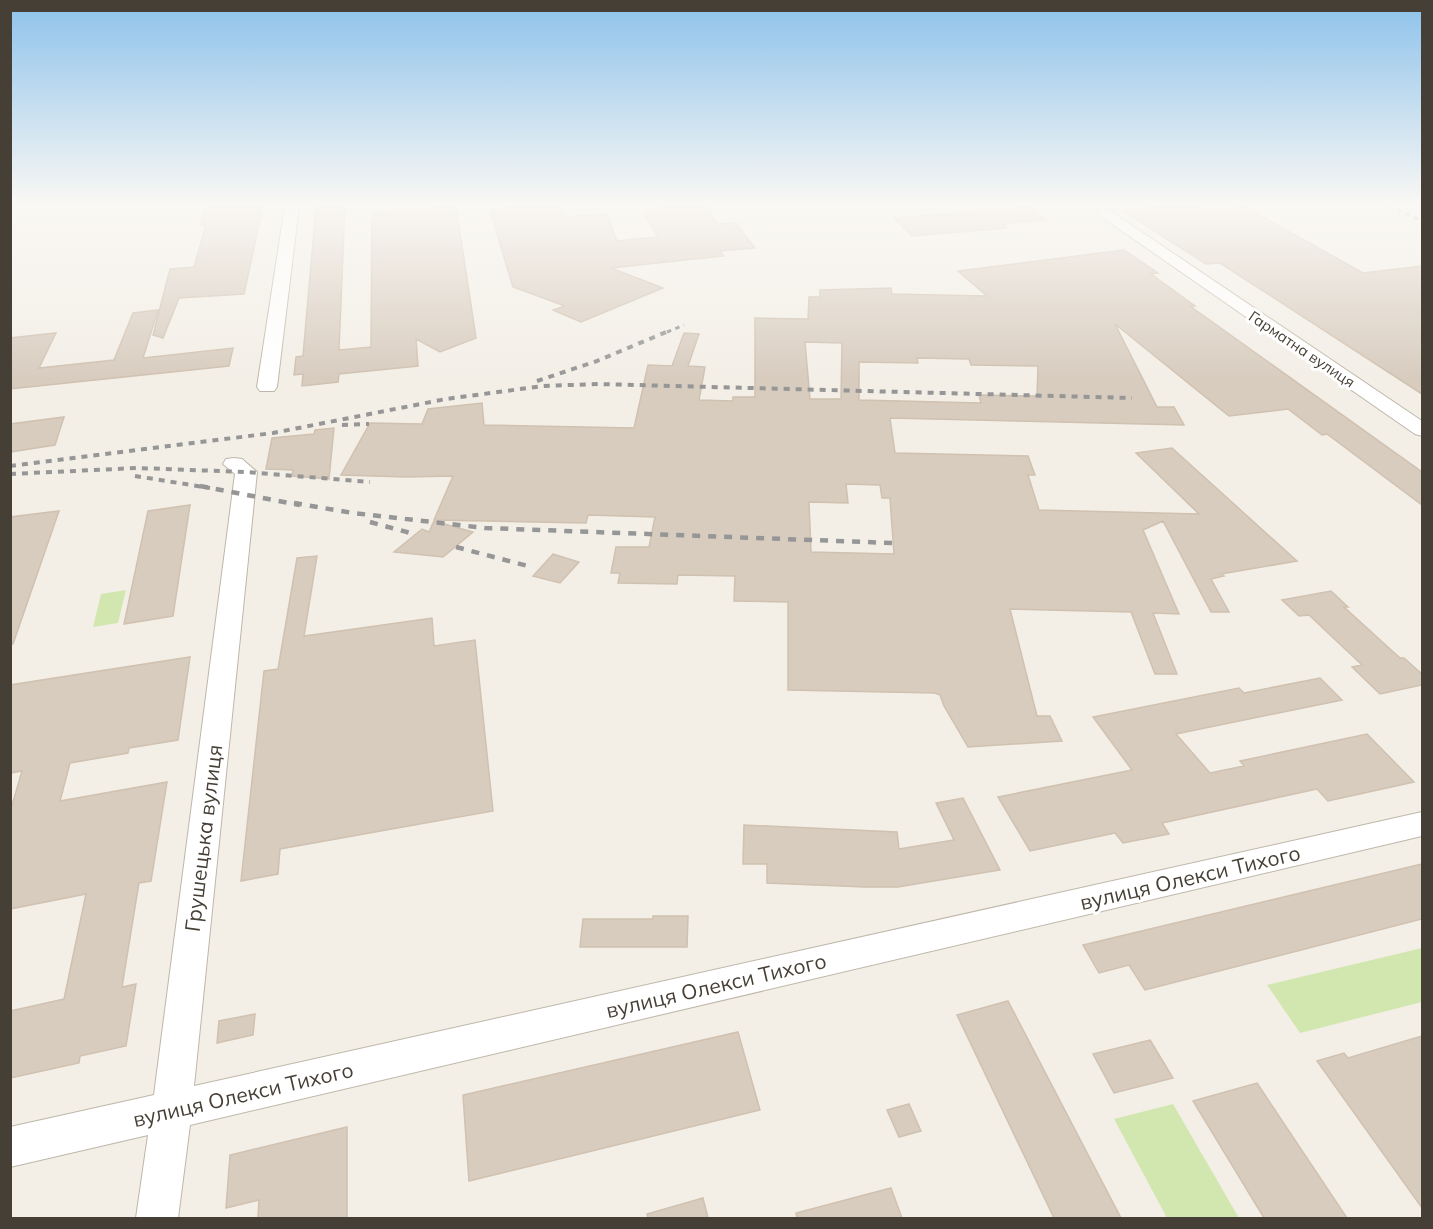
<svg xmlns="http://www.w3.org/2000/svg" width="1433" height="1229" viewBox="0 0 1433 1229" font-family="Mulish,sans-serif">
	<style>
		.green { fill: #d2e7b0 }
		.building { fill: #d8ccbf; stroke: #d0c1b0; stroke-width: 1.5; fill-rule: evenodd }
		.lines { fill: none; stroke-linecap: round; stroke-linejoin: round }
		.minor-casing { stroke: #bfb6a9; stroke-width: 2 }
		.minor { fill: #fff; fill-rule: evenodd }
		.rail-far2 { stroke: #969696; stroke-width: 3; stroke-dasharray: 4.5 4.5; stroke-linecap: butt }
		.rail-far1 { stroke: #969696; stroke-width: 4; stroke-dasharray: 6 6; stroke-linecap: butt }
		.rail { stroke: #969696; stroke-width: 4.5; stroke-dasharray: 8 8; stroke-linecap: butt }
		.labels { text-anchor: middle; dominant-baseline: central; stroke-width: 6; stroke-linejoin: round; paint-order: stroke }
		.far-street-label { font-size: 15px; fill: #463f36; stroke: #fff }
		.near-street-label { font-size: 21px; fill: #463f36; stroke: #fff }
	</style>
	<rect width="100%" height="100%" fill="#f3efe7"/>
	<!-- green -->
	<path class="green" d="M126 590 118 623 93 627 101 594Z
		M1422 948V1002L1300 1033 1267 985Z
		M1173 1104 1239 1218H1167L1114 1119Z"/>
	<!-- building -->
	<path class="building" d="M206 206H263L244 294 179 298 163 338 153 335 170 269 194 267 206 225H200Z
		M316 206H345L339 350 371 347 372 213 456 206 476 338 440 352 416 339 418 366 339 374 338 382 302 386 303 374 294 375 296 357 303 356Z
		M502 206H560L564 217 607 214 617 241 658 237 642 211 671 206H705L718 224 736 223 755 248 720 251 724 256 611 268 663 288 581 322 553 310 565 306 513 287 490 211 504 210Z
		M1167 206H1199L1206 211 1245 207 1363 273 1422 266V394L1220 263 1206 264 1123 211Z
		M1029 207 1047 220 1003 224 1008 228 912 236 894 218Z
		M1124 250 1158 273 1151 274 1195 306H1190L1422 472V505L1327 434 1322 435 1288 409 1229 416 1115 324 1157 407H1174L1184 425 890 418 895 453 1028 456 1035 475H1028L1039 510 1199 514 1136 453 1172 448 1297 561 1221 574 1224 576 1211 579 1229 612H1211L1163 521 1143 530 1179 614 1153 613 1177 674H1155L1131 612 1010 609 1037 716H1050L1062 741 968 747 944 706 940 695 935 693 788 690V602L734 601 735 576 678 575 677 584 618 583 620 573H611L616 547H649L655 517 588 515 586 523 434 520 453 476 407 477 341 475 370 423 422 424 428 409 482 403 484 425 634 428 648 365 672 366 684 333 699 334 688 366 705 367 699 400 733 401V397H755V318L808 319 809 297H820V290L891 288 892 294 987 296 958 271ZM805 342 842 343 841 399H810ZM917 358 969 359 971 365 1038 366 1037 396 979 395 981 403 859 400V362L918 363ZM846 484 880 485 882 498H890L894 554 811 552 809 502 848 503Z
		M158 310 143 358 233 348 229 366 10 389V338L56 333 39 368 114 360 133 313Z
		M64 417 55 445 10 452V424Z
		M334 428 329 479 292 476 293 470 266 469 272 438 314 434 315 430Z
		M190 505 173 616 124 624 148 511Z
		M59 511 13 644H10V517Z
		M434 521 473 532 443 557 394 552 422 529 429 532Z
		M553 554 579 562 560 583 533 576Z
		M317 556 304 636 432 618 434 646 475 640 493 811 280 849 278 874 241 881 264 671 278 669 297 558Z
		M1331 591 1348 607H1344L1400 658H1404L1422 674V685L1380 694 1352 667 1362 665 1309 615 1299 616 1282 600Z
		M190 657 178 740 129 748 128 753 70 763 60 801 167 782 151 881 139 883 122 987 136 984 126 1046 80 1056 79 1063 10 1078V1011L64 999 86 894 10 909V812L22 771 10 773V685Z
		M1320 678 1342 700 1176 734 1210 773 1244 766 1240 761 1367 734 1414 782 1328 801 1317 789 1162 823 1169 834 1123 843 1115 833 1030 851 998 797 1132 770 1093 717 1239 688 1244 693Z
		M963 798 1000 870 898 887H865L767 883V864H743L744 825 897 832 899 849 954 840 936 803Z
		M1422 864V919L1145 990 1129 965 1099 973 1083 945Z
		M653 916H688L687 947H580L583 919H653Z
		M1008 1001 1121 1218H1054L957 1015Z
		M255 1014 253 1035 217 1043 219 1021Z
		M738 1032 760 1110 469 1181 463 1095Z
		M1422 1036V1208L1317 1061 1344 1053 1348 1058Z
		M1150 1040 1173 1078 1114 1093 1093 1054Z
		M1257 1083 1347 1218H1264L1193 1101Z
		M909 1104 921 1131 899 1137 887 1110Z
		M347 1127V1218H258L259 1200 226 1208 230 1155Z
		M891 1188 902 1218H797L796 1213Z
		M703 1198 708 1218H648L647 1214Z"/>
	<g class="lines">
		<defs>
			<path id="minor" d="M285 206H299L277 387 274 391H260L257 387Z
				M1086 206H1103L1422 421V436L1415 434Z
				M234 458 242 459 257 472 194 1086 1422 812V836L190 1125 178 1218H136L148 1135 10 1167V1127L154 1095 235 474 223 464 226 459Z"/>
		</defs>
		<!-- minor casing -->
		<use href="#minor" class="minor-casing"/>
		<!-- minor -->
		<use href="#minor" class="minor"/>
		<!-- rail-far2 -->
		<path class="rail-far2" d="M1389 206 1422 221
			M667 332 684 325"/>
		<!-- rail-far1 -->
		<path class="rail-far1" d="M537 381 597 361 671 330
			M342 425 369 424
			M10 466 273 433 446 399 543 386 598 384 1132 398
			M10 474 137 468 246 472 370 482
			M135 476 210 488"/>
		<!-- rail -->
		<path class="rail" d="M200 486 300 505
			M294 503 353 513 485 528 893 543
			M370 522 414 534
			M456 547 528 566"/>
	</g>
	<!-- sky -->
	<linearGradient id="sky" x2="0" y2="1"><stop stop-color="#8dc2eb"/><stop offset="0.54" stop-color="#faf8f4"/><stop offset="1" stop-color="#faf8f4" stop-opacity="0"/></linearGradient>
	<rect width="1433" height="379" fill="url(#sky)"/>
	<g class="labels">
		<!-- far-street labels -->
		<g class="far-street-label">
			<text transform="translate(1302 349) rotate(34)">Гарматна вулиця</text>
		</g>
		<!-- near-street labels -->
		<g class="near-street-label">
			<text transform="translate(203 838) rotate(-83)">Грушецька вулиця</text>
			<text transform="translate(1190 877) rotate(-13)">вулиця Олекси Тихого</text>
			<text transform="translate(716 985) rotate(-13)">вулиця Олекси Тихого</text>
			<text transform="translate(243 1094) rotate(-13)">вулиця Олекси Тихого</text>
		</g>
	</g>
	<!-- border -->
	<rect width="1433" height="1229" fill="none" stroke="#463f36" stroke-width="24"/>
</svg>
